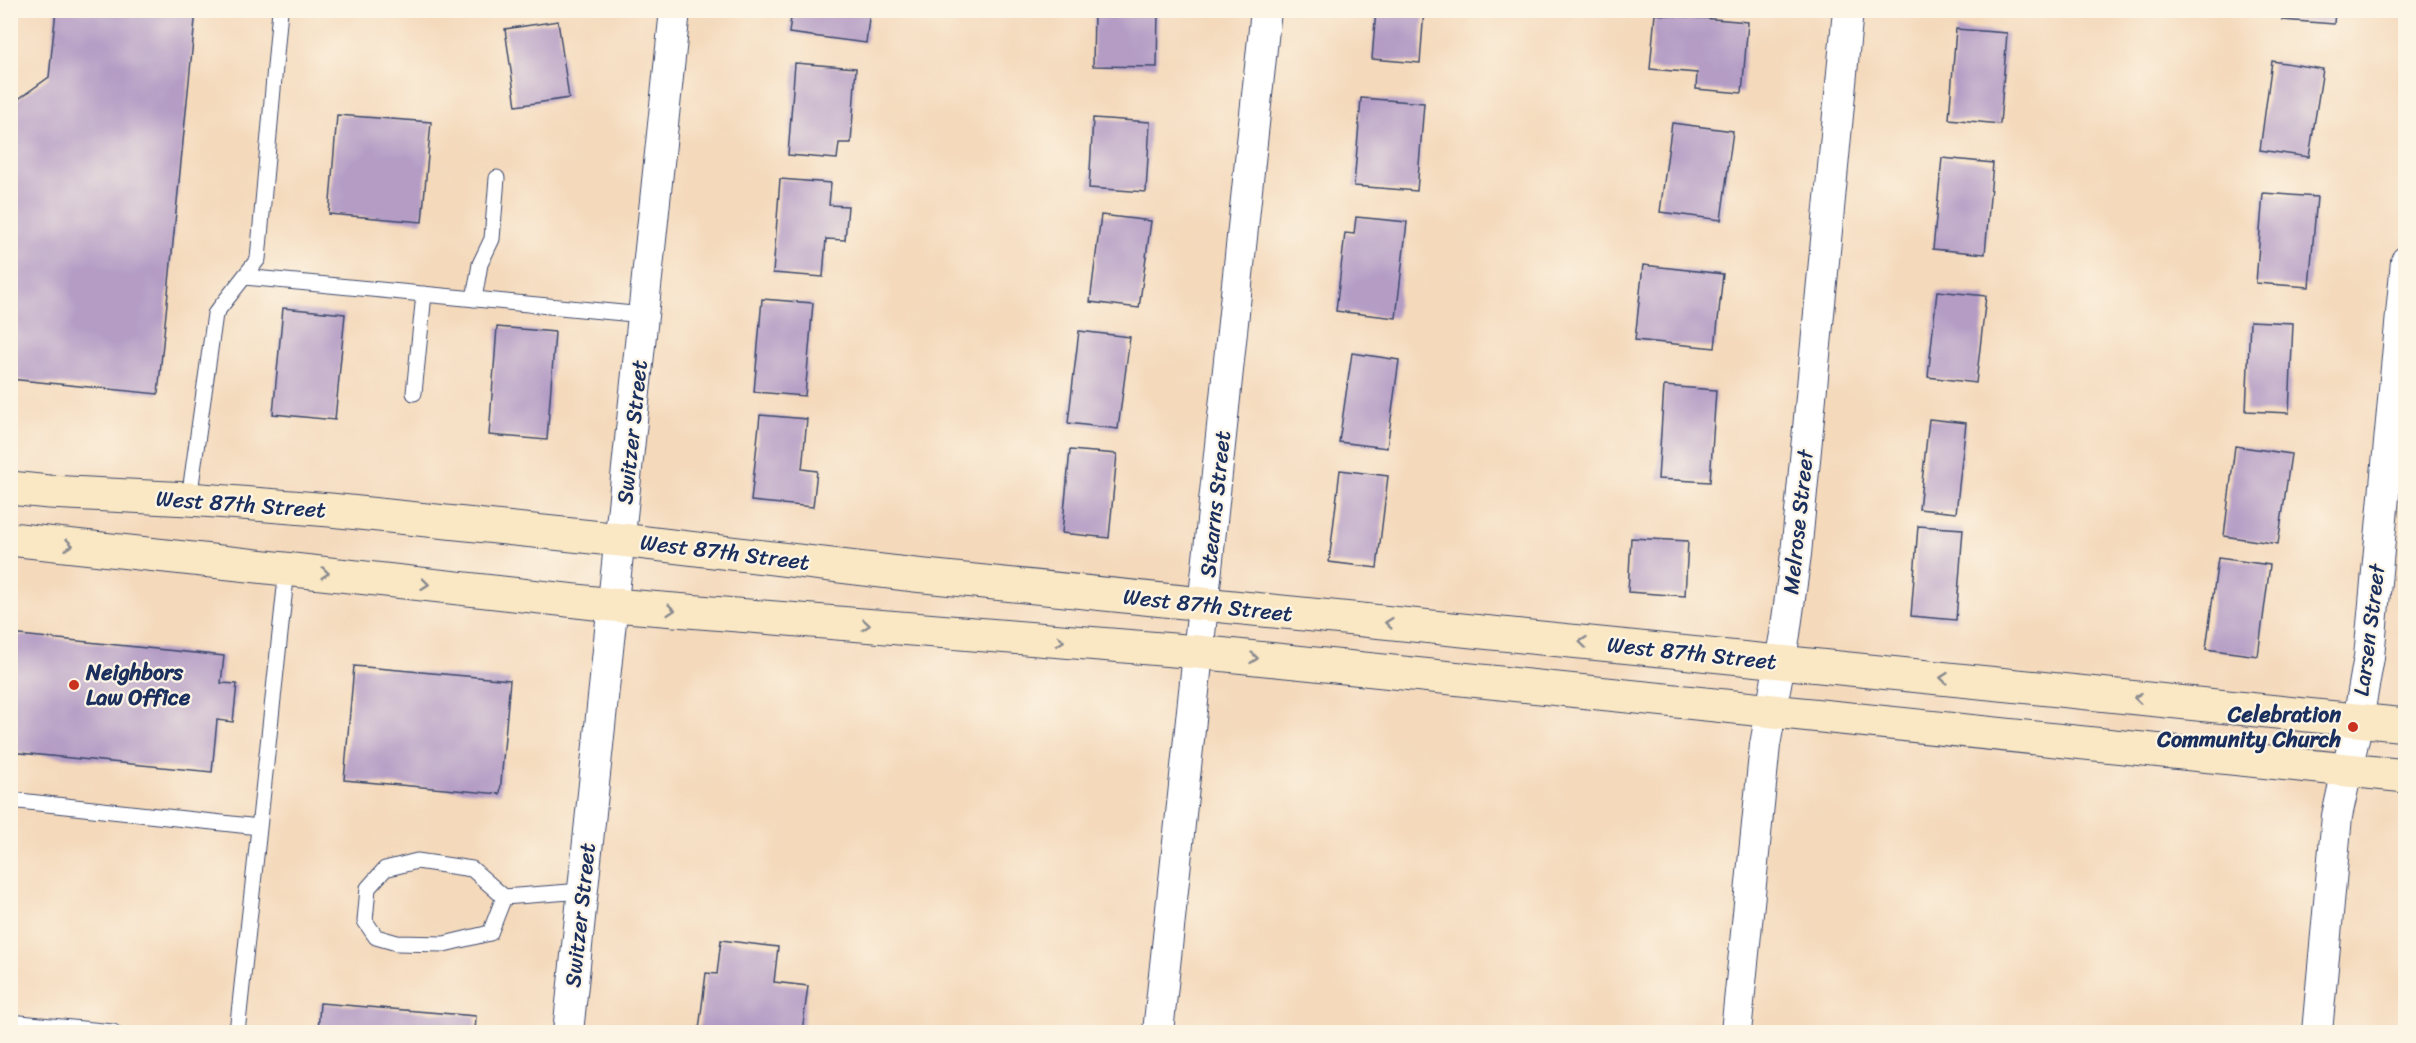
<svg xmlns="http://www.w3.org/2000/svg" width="2416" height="1043" viewBox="0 0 2416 1043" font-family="Sriracha,sans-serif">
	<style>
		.building { fill: #b49cc5 }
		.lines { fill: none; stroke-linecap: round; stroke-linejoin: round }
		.lane-casing { stroke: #3c486c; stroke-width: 17 }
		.street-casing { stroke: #3c486c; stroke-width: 32 }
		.secondary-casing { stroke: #3c486c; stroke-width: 35 }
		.lane { stroke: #fff; stroke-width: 15 }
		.street { stroke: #fff; stroke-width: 30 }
		.secondary { stroke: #fae7c3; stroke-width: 33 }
		.oneway { stroke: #8a8b90 }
		.poi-dot { fill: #c8321e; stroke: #fcf5e5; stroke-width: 2 }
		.labels { text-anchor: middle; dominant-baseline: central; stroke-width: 4.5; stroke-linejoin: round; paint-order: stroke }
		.street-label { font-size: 22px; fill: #1b2f5e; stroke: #fcf5e5 }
		.poi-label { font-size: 22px; font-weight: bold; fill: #1b2f5e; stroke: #fcf5e5; text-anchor: start }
	</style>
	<rect width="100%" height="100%" fill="#fcf5e5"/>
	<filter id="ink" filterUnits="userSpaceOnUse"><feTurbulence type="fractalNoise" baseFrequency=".0167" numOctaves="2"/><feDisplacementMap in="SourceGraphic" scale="12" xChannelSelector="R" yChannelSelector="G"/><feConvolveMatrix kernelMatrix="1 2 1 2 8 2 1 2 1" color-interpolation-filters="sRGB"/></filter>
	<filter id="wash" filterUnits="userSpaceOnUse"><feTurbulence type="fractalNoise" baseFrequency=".008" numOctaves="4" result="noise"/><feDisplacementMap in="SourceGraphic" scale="24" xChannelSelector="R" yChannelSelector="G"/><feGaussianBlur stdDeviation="1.35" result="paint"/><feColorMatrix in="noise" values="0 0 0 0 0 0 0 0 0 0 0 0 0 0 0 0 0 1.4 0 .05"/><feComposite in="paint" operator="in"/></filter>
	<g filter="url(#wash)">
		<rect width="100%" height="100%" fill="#f4d9bb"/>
		<g id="blocks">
			<!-- building -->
			<path class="building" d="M56 10H196L158 394 10 379V99L17 100 49 77Z
				M792 10H870L866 43 789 33Z
				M1094 10H1158L1157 67 1093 66Z
				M1376 10H1424L1420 63 1372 59Z
				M2283 10H2335L2334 24 2282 20Z
				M1655 14 1748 22 1742 93 1696 89 1697 73 1650 69Z
				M558 21 569 98 516 106 505 29Z
				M1956 29 2007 33 2000 124 1949 119Z
				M2272 61 2323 69 2309 157 2260 150Z
				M795 63 856 68 851 143H839L837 159 788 155Z
				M1361 98 1424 103 1417 191 1354 186Z
				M337 115 431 122 422 222 329 214Z
				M1093 118 1150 122 1146 192 1089 188Z
				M1672 123 1733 131 1721 220 1660 212Z
				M1942 158 1993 163 1985 254 1933 249Z
				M780 179 831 183 829 205 848 206 845 240 826 239 823 277 773 273Z
				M2263 193 2317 197 2309 287 2256 283Z
				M1101 215 1151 221 1139 308 1090 302Z
				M1356 217 1407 222 1396 318 1336 311 1345 233 1354 234Z
				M1643 265 1723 274 1715 348 1635 340Z
				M1937 291 1986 296 1976 383 1928 377Z
				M762 299 813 303 805 396 754 392Z
				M283 308 345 314 335 420 273 414Z
				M2250 321 2293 323 2289 413 2246 411Z
				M497 327 555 332 547 440 489 435Z
				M1079 331 1130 337 1118 429 1068 423Z
				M1352 353 1399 360 1387 448 1339 442Z
				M1664 386 1716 390 1710 482 1658 479Z
				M760 415 807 419 802 469 817 471 813 507 751 501Z
				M1929 419 1966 423 1956 513 1919 509Z
				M2235 446 2291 454 2278 544 2224 536Z
				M1070 450 1117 454 1109 538 1062 533Z
				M1340 470 1388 476 1377 568 1329 562Z
				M1918 526 1963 529 1956 620 1911 616Z
				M1631 538 1688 541 1685 596 1628 592Z
				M2218 558 2270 565 2258 656 2206 649Z
				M10 634 224 656 221 683 237 684 233 722 217 720 212 772 10 752Z
				M354 666 510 680 500 794 344 780Z
				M721 940 778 947 774 982 808 986 802 1032H721L699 1030 706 973 717 974Z
				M320 1003 476 1016 475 1032H318Z"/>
		</g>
	</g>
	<g filter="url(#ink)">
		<use href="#blocks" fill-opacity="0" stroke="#3c486c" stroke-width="1.5"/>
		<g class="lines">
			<defs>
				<path id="lane" d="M244 277 644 315
					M474 299 480 264 492 239 497 178
					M414 393 424 294
					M189 499 215 314 258 259 280 10
					M10 800 259 827
					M504 897 490 933 444 944 397 943 376 937 365 921 368 888 385 869 417 861 472 869 504 897 583 891
					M10 1022 113 1032
					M237 1032 287 569"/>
				<path id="street" d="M568 1032 675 10
					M1158 1032 1266 10
					M1736 1032 1765 745 1785 634 1796 554 1848 10
					M2317 1032 2337 816 2358 720 2369 657 2406 261"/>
				<path id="secondary" d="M10 488 49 492 189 499 330 510 621 540 915 575 2406 725
					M10 539 613 605 1198 652 2406 776"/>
			</defs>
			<!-- lane casing -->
			<use href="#lane" class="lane-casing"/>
			<!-- street casing -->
			<use href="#street" class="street-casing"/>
			<!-- secondary casing -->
			<use href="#secondary" class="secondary-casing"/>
			<!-- lane -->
			<use href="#lane" class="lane"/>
			<!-- street -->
			<use href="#street" class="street"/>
			<!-- secondary -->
			<use href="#secondary" class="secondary"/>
		</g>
		<!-- one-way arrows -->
		<defs><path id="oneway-chevron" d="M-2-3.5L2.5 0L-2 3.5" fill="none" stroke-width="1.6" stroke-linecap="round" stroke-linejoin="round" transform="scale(1.5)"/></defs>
		<g class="oneway">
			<use href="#oneway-chevron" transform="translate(69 545) rotate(6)"/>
			<use href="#oneway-chevron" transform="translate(325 573) rotate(6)"/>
			<use href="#oneway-chevron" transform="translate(425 584) rotate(6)"/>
			<use href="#oneway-chevron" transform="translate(671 610) rotate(5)"/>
			<use href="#oneway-chevron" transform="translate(1389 623) rotate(-174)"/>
			<use href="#oneway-chevron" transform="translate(866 625) rotate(5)"/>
			<use href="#oneway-chevron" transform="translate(1060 641) rotate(5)"/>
			<use href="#oneway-chevron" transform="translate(1583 642) rotate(-174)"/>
			<use href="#oneway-chevron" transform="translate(1254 658) rotate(6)"/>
			<use href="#oneway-chevron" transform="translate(1944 678) rotate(-174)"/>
			<use href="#oneway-chevron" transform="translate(2138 698) rotate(-174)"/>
		</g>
	</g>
	<!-- markers -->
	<g class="poi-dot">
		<circle cx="74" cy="685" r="6"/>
		<circle cx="2353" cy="727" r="6"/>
	</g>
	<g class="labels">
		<!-- street labels -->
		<g class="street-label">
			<text transform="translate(632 432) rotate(-84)">Switzer Street</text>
			<text transform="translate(241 504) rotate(4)">West 87th Street</text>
			<text transform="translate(1215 504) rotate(-84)">Stearns Street</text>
			<text transform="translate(1798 522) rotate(-84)">Melrose Street</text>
			<text transform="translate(725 552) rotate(7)">West 87th Street</text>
			<text transform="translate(1208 605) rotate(6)">West 87th Street</text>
			<text transform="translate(2369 630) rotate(-83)">Larsen Street</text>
			<text transform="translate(1692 653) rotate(6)">West 87th Street</text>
			<text transform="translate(580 915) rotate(-84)">Switzer Street</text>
		</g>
		<!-- poi labels -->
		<g class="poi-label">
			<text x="86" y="672">Neighbors<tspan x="86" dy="25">Law Office</tspan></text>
			<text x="2341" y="714" text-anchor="end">Celebration<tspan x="2341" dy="25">Community Church</tspan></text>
		</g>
	</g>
	<!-- margin -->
	<rect width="2416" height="1043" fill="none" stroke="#fcf5e5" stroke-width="36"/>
</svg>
